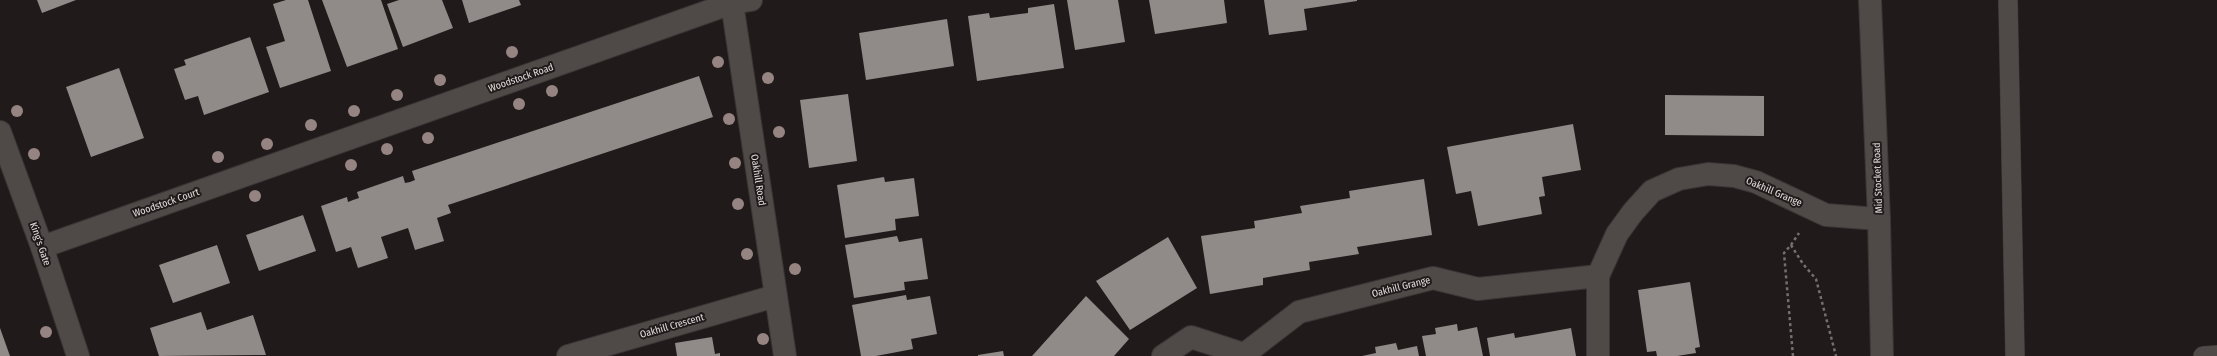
<svg xmlns="http://www.w3.org/2000/svg" width="2217" height="356" viewBox="0 0 2217 356" font-family="'Fira Sans Condensed',sans-serif">
	<style>
		.building { fill: #908a89 }
		.lines { fill: none; stroke-linecap: round; stroke-linejoin: round }
		.service-casing { stroke: #3a3635; stroke-width: 20 }
		.minor-casing { stroke: #3a3635; stroke-width: 24 }
		.tertiary-casing { stroke: #3a3635; stroke-width: 24 }
		.path { stroke: #75706f; stroke-width: 2.5; stroke-dasharray: 3 3; stroke-linecap: butt }
		.service { stroke: #4f4948; stroke-width: 19 }
		.minor { stroke: #4f4948; stroke-width: 22 }
		.tertiary { stroke: #4f4948; stroke-width: 22 }
		.tree { fill: #958481 }
		.labels { text-anchor: middle; dominant-baseline: central; stroke-width: 4; stroke-linejoin: round; paint-order: stroke }
		.street-label { font-size: 10px; fill: #e2dedd; stroke: #201b1a }
	</style>
	<rect width="100%" height="100%" fill="#201b1a"/>
	<!-- building -->
	<path class="building" d="M37 0H76L42 13Z
		M286 0H308L331 71 280 88 266 47 285 41 273 4Z
		M322 0H381L398 49 347 67Z
		M399 0H442L453 28 403 47 387 4Z
		M462 0H519L521 5 469 23Z
		M1067 0H1118L1125 42 1075 50Z
		M1149 0H1224L1227 23 1155 34Z
		M1264 0H1357V1L1304 9 1307 30 1269 35Z
		M1054 4 1064 68 977 81 968 16 989 13 990 18 1028 13V8Z
		M947 19 954 66 866 80 859 33Z
		M250 37 269 92 204 115 198 96 185 100 174 69 186 65 184 60Z
		M119 68 144 138 91 157 66 87Z
		M699 76 713 117 448 205 451 213 437 218 444 241 415 250 408 228 381 237 388 258 358 268 351 247 336 252 321 206 347 197 348 202 353 200 359 198 357 192 403 176 405 183 410 182 415 180 412 171Z
		M848 94 857 161 809 168 800 100Z
		M1665 95 1764 96V136L1665 135Z
		M1573 124 1581 170 1542 177 1545 196 1539 197 1542 214 1478 226 1471 191 1456 194 1447 147Z
		M884 177 885 182 914 178 919 216 895 219 896 230 845 238 837 185Z
		M1424 179 1432 235 1357 247 1359 254 1309 262 1310 270 1263 278V285L1210 294 1201 236 1255 228 1254 221 1302 213 1300 206 1350 198 1349 191Z
		M303 215 316 251 259 271 246 235Z
		M897 236 899 242 922 238 928 279 904 282 905 290 854 298 845 245Z
		M1168 237 1197 288 1130 330 1096 281Z
		M217 245 230 283 173 303 159 265Z
		M1690 282 1700 347 1695 348 1696 353 1677 356H1657L1656 351 1647 352 1638 290Z
		M906 295 907 300 930 296 937 334 911 339 913 349 876 356H861L852 305Z
		M1086 296 1129 339 1114 356H1032Z
		M201 312 207 330 253 315 266 355 159 356 150 328Z
		M1457 324 1458 331 1477 327 1483 356H1426L1422 336 1436 334 1435 328Z
		M0 328 10 356H0Z
		M1571 328 1576 356H1490L1487 338 1514 333 1515 338Z
		M712 337 715 354 720 353V356H677L675 343Z
		M1396 343 1398 350 1417 346 1419 356H1362L1376 353 1375 347Z
		M1003 351 1004 356H978V355Z"/>
	<g class="lines">
		<defs>
			<path id="service" d="M2008 0 2015 356
				M2203 356 2217 355"/>
			<path id="minor" d="M732 3 785 356
				M42 247 732 3 751 0
				M568 356 775 296
				M1163 356 1191 337 1243 354
				M1242 356 1299 312 1433 278 1478 289 1598 276
				M1598 356V276L1617 234 1633 212 1652 191 1679 179 1708 174 1734 176 1756 182 1826 215 1879 219"/>
			<path id="tertiary" d="M1870 0 1879 219 1882 356
				M0 132 42 247 78 356"/>
		</defs>
		<!-- service casing -->
		<use href="#service" class="service-casing"/>
		<!-- minor casing -->
		<use href="#minor" class="minor-casing"/>
		<!-- tertiary casing -->
		<use href="#tertiary" class="tertiary-casing"/>
		<!-- path -->
		<path class="path" d="M1791 245 1799 233
			M1793 356 1784 253 1791 245 1803 264 1816 279 1836 356"/>
		<!-- service -->
		<use href="#service" class="service"/>
		<!-- minor -->
		<use href="#minor" class="minor"/>
		<!-- tertiary -->
		<use href="#tertiary" class="tertiary"/>
	</g>
	<!-- trees -->
	<g class="tree">
		<circle cx="512" cy="52" r="6"/>
		<circle cx="718" cy="62" r="6"/>
		<circle cx="768" cy="78" r="6"/>
		<circle cx="440" cy="80" r="6"/>
		<circle cx="552" cy="91" r="6"/>
		<circle cx="397" cy="95" r="6"/>
		<circle cx="519" cy="104" r="6"/>
		<circle cx="17" cy="111" r="6"/>
		<circle cx="354" cy="111" r="6"/>
		<circle cx="729" cy="119" r="6"/>
		<circle cx="311" cy="125" r="6"/>
		<circle cx="779" cy="132" r="6"/>
		<circle cx="428" cy="138" r="6"/>
		<circle cx="267" cy="144" r="6"/>
		<circle cx="387" cy="149" r="6"/>
		<circle cx="34" cy="154" r="6"/>
		<circle cx="218" cy="157" r="6"/>
		<circle cx="735" cy="163" r="6"/>
		<circle cx="351" cy="165" r="6"/>
		<circle cx="255" cy="196" r="6"/>
		<circle cx="738" cy="204" r="6"/>
		<circle cx="747" cy="254" r="6"/>
		<circle cx="795" cy="269" r="6"/>
		<circle cx="46" cy="332" r="6"/>
		<circle cx="763" cy="339" r="6"/>
	</g>
	<g class="labels">
		<!-- street labels -->
		<g class="street-label">
			<text transform="translate(521 78) rotate(-19)">Woodstock Road</text>
			<text transform="translate(1878 178) rotate(-92)">Mid Stocket Road</text>
			<text transform="translate(758 180) rotate(81)">Oakhill Road</text>
			<text transform="translate(1774 192) rotate(23)">Oakhill Grange</text>
			<text transform="translate(166 203) rotate(-19)">Woodstock Court</text>
			<text transform="translate(40 244) rotate(71)">King's Gate</text>
			<text transform="translate(1401 287) rotate(-14)">Oakhill Grange</text>
			<text transform="translate(672 326) rotate(-16)">Oakhill Crescent</text>
		</g>
	</g>
</svg>
